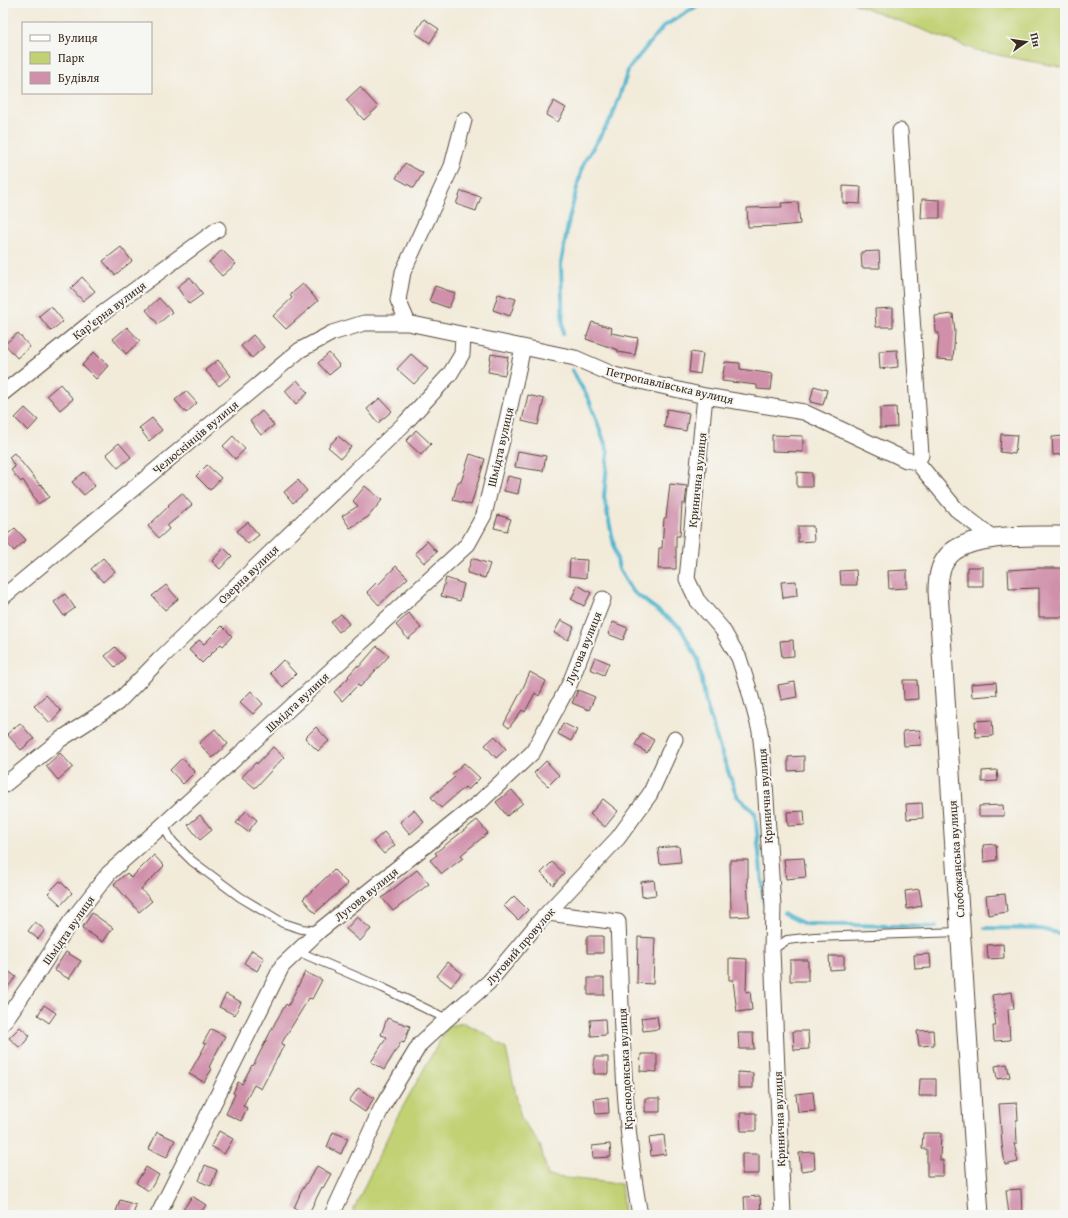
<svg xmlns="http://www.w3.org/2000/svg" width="1068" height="1218" viewBox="0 0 1068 1218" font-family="'Gentium Book Plus',serif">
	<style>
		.green { fill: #c1d173; stroke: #7e7e48 }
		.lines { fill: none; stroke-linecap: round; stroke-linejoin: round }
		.stream { stroke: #4fb5ce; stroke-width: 4 }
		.building { fill: #d090aa }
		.service-casing { stroke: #56473a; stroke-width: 10 }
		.minor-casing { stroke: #56473a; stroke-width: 17 }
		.tertiary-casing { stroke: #56473a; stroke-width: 21 }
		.service { stroke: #fff; stroke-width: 8 }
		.minor { stroke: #fff; stroke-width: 15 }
		.tertiary { stroke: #fff; stroke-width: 19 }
		.labels { text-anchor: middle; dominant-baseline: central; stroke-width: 4; stroke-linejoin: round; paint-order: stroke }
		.street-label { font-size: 12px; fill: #3b2a1e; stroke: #f6f6f2 }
	</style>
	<rect width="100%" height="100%" fill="#f6f6f2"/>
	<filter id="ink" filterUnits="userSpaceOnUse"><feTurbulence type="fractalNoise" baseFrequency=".025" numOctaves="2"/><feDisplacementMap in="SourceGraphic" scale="8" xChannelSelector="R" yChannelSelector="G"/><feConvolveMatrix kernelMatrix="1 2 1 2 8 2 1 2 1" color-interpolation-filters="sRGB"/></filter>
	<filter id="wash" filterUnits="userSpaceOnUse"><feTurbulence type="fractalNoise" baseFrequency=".012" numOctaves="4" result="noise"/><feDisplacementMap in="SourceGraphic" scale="16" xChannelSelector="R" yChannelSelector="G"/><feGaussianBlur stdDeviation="0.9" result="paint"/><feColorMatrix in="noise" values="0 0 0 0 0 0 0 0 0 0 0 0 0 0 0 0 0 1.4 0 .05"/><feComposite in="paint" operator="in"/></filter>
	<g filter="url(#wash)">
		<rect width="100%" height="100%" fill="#f2ebda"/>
		<!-- green -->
		<path class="green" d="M853 3H1065V68L978 51Z
			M464 1023 486 1034 506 1049 521 1118 540 1145 548 1176 621 1184 624 1215H351L396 1119 448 1026Z"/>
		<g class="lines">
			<!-- stream -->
			<path class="stream" d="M563 334 561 264 569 219 583 164 612 117 629 68 664 26 694 8 700 3
				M572 370 589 400 608 452 604 497 619 569 632 591 680 627 698 659 706 703 719 746 737 796 755 813 764 902
				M784 914 805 924 936 927
				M985 928 1041 929 1065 935"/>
		</g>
		<g id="blocks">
			<!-- building -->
			<path class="building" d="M424 19 439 29 430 43 415 33Z
				M360 87 378 107 364 120 346 100Z
				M554 101 566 108 558 122 546 115Z
				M405 163 423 173 414 188 396 178Z
				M843 186 861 187 860 204 843 203Z
				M461 191 481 197 476 211 456 204Z
				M922 199 940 200V218H921Z
				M798 202 800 224 779 226 748 227 747 208 782 207 781 203Z
				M121 247 132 261 115 275 103 261Z
				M222 250 236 264 222 276 209 262Z
				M879 251 880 268H862L861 252Z
				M82 277 95 291 83 301 71 288Z
				M190 277 203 294 189 304 177 287Z
				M303 284 318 301 286 329 273 316 292 298 290 295Z
				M435 286 455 293 449 308 429 301Z
				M498 294 516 299 510 316 493 310Z
				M159 298 172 312 158 324 146 310Z
				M51 306 63 321 51 331 39 316Z
				M893 308V327H876L875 309Z
				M953 314 955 332 953 360 937 359 939 333H936L935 316Z
				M592 322 612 328 611 333 638 338 635 355 618 352V350L586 339Z
				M127 327 140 341 126 354 113 339Z
				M18 333 30 347 17 358 5 344Z
				M253 335 264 347 252 358 241 346Z
				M897 350 898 367 880 369 879 351Z
				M94 352 108 366 96 379 82 365Z
				M691 352 703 354 700 374 689 372Z
				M329 353 340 366 329 375 318 363Z
				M411 354 428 369 414 384 397 369Z
				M491 354 508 357 505 375 488 372Z
				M218 360 231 376 219 386 205 370Z
				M725 362 740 363V369L773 374 771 390 757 389V385L722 381Z
				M297 380 308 393 296 404 285 391Z
				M60 384 73 399 60 410 47 395Z
				M814 386 827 390 823 405 810 402Z
				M186 391 197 403 186 413 175 400Z
				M528 395 544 399 538 425 522 421Z
				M380 398 392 411 378 423 367 409Z
				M896 407 897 427 880 428V408Z
				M25 408 38 420 28 431 15 418Z
				M667 409 689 413 686 431 664 427Z
				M262 411 274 425 261 435 250 421Z
				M152 418 162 430 149 441 139 428Z
				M416 430 431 444 421 455 406 441Z
				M1001 434 1017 435 1015 454 1000 452Z
				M772 435 803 436V452L772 451Z
				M233 436 245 449 235 459 223 446Z
				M338 436 351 447 341 458 328 447Z
				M1065 436V454L1053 455 1052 437Z
				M119 443 131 457 118 468 106 454Z
				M518 451 546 456 543 471 515 467Z
				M14 453 40 485 41 484 49 497 38 504 23 480 21 482 11 470 15 467 9 457Z
				M470 454 485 459 471 505 453 500 458 482H461Z
				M207 465 221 478 210 490 196 476Z
				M84 472 95 486 84 495 72 482Z
				M797 472 812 473V487H797Z
				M508 476 521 479 518 494 504 491Z
				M298 480 307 491 293 503 284 492Z
				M670 484 687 486 685 504H682L680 536H676V569H658L659 548H662L664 518H666Z
				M365 486 382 500 368 517 350 528 342 516 358 506 353 501Z
				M182 493 192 505 167 526 169 529 159 538 148 526 169 506 168 505Z
				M498 515 511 519 507 531 494 528Z
				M248 522 259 535 248 544 237 531Z
				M798 526H813L814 541 798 542Z
				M15 528 26 540 14 551 3 538Z
				M427 541 437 552 424 563 415 553Z
				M224 548 232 556 220 569 212 561Z
				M103 558 115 571 103 582 91 569Z
				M472 558 490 564 485 578 467 573Z
				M570 559 587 560 586 578 569 576Z
				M396 566 408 578 379 605 367 592 377 582 379 584Z
				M967 567H983V586H967Z
				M1039 568H1063V617H1039V588L1009 589 1008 570Z
				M856 570 857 585H841L840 571Z
				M907 570V588L889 589 888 571Z
				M446 578 464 584 460 601 441 596Z
				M796 581 797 596 783 598 781 582Z
				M166 585 178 599 165 610 152 596Z
				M578 585 591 593 584 606 571 599Z
				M65 594 75 608 64 616 54 602Z
				M409 613 421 628 408 639 396 625Z
				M341 614 349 624 339 632 331 622Z
				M561 620 574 627 568 640 554 633Z
				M613 622 628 628 623 640 608 634Z
				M222 626 232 636 223 646 221 644 202 663 189 650 199 640 204 644Z
				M793 640 794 656 782 657 780 641Z
				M377 646 389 656 360 687 358 685 342 701 334 692 349 677 348 676 357 666 359 667Z
				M115 647 125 658 115 667 105 656Z
				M595 657 609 663 604 675 590 669Z
				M283 660 296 674 283 687 270 673Z
				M530 672 546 681 539 696 535 693 525 712 522 710 509 728 504 724 523 688Z
				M903 680H917L918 699 904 700Z
				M795 682 797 697 781 700 778 685Z
				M996 682 997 695 972 697 971 684Z
				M578 690 595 697 589 710 572 703Z
				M251 691 263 704 253 714 240 702Z
				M46 695 61 711 50 723 34 706Z
				M992 720 993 736 976 737 975 721Z
				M20 723 34 739 21 750 7 734Z
				M563 723 577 730 571 741 558 734Z
				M316 727 329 741 318 751 305 738Z
				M215 729 228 744 212 758 199 743Z
				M920 730 921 745 904 746 903 731Z
				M642 733 654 740 647 753 635 745Z
				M495 736 506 749 496 758 485 745Z
				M273 747 284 757 255 788 242 777 256 762 257 764Z
				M60 753 73 767 58 780 46 766Z
				M804 756V770L788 771V757Z
				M182 758 195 772 183 784 170 770Z
				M546 761 559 775 548 786 534 773Z
				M464 763 480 778 468 790 465 787 441 808 431 797 455 777 452 774Z
				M997 770 998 781 982 782V771Z
				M512 790 523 803 507 816 496 802Z
				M603 799 618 811 605 827 590 814Z
				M922 803 923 818 907 819 906 804Z
				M1003 805 1004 816H979V806Z
				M414 810 424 822 410 834 400 822Z
				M246 811 257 820 248 832 236 823Z
				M804 811 805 825 788 826 787 812Z
				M200 815 212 830 200 840 188 825Z
				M477 820 488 833 461 855 463 858 442 874 430 860 437 855 435 853Z
				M384 832 395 845 384 854 373 842Z
				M996 844 997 860 984 862 983 845Z
				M679 846 681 862 660 864 658 848Z
				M154 855 164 866 141 889 152 901 139 912 114 884 127 873 131 878Z
				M804 858 806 877 786 879 784 859Z
				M730 860H748V878H747L749 916 731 917Z
				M552 862 564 873 553 885 541 873Z
				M334 870 348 884 315 913 303 899Z
				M417 870 429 884 393 911 382 898Z
				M654 880 656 895 642 897 641 882Z
				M60 881 72 893 61 905 48 893Z
				M919 889 922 906 907 909 905 891Z
				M1005 894 1007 912 988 915 986 896Z
				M514 896 528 910 518 920 504 906Z
				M92 913 113 928 103 942 82 928Z
				M357 917 371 929 360 941 346 929Z
				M35 922 45 930 38 939 28 931Z
				M587 936H603V953H587Z
				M638 937 655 938 653 984 637 983Z
				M1003 944 1004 958 988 959 987 945Z
				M252 950 264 958 257 971 244 963Z
				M66 952 81 961 69 979 54 970Z
				M930 954 931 968 915 969 914 955Z
				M829 956H844V969L830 970Z
				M729 958 747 959 746 992 750 991 752 1010 737 1012 733 980H729Z
				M790 960H808V981H790Z
				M448 962 462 973 451 987 437 976Z
				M3 967 16 977 3 993Z
				M305 972 322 980 312 999 309 998 281 1044 284 1045 261 1089 254 1085 243 1106 247 1108 241 1121 226 1114 235 1094 233 1093 238 1082 242 1084 252 1065 253 1066 276 1021 286 1004 288 1006Z
				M588 978H604V995H588Z
				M1012 992 1014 1009H1008L1010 1040 994 1041 993 1026H996L992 995Z
				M226 994 241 1002 235 1015 219 1007Z
				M44 1005 56 1013 49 1023 38 1015Z
				M657 1016 659 1029 643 1031 641 1018Z
				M387 1018 410 1026 404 1043 401 1042 384 1070 371 1062 387 1037 381 1035Z
				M605 1019 606 1035 591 1036 590 1020Z
				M20 1027 30 1036 20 1048 9 1038Z
				M211 1029 225 1036 209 1067 212 1069 204 1082 189 1074 206 1044 203 1043Z
				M933 1030 934 1045 919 1046 917 1031Z
				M793 1031H808L809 1049 794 1050Z
				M738 1033H753L754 1049H739Z
				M641 1054H657V1072L640 1071Z
				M594 1057H608V1074H594Z
				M1007 1064 1010 1077 997 1079 995 1066Z
				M738 1072 753 1073V1088H738Z
				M920 1079H936V1096H919Z
				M358 1088 374 1098 365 1112 349 1101Z
				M813 1092 815 1111 798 1112 796 1094Z
				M608 1097 609 1113 596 1114 594 1099Z
				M645 1098H660V1112H645Z
				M1017 1103 1018 1120H1016L1017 1143H1014L1018 1162 1005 1165 1002 1144 999 1104Z
				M740 1113H756V1131H741Z
				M219 1131 233 1139 224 1154 211 1146Z
				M157 1132 175 1140 167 1157 149 1149Z
				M333 1132 348 1138 341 1154 327 1147Z
				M923 1133H941L940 1160H943V1176H927V1149H922Z
				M664 1135 666 1154 651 1156 649 1137Z
				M610 1144 611 1157 593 1158 592 1146Z
				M814 1152 815 1169 801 1171 799 1153Z
				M742 1154H759V1174H742Z
				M205 1165 217 1170 211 1186 199 1181Z
				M317 1166 331 1174 323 1188 322 1187 308 1215 294 1208 301 1192Z
				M146 1167 159 1175 149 1191 136 1183Z
				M1021 1189 1022 1215H1009L1006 1190Z
				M192 1196 206 1205 199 1215H191L183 1210Z
				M760 1196 761 1212 745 1213 744 1197Z
				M120 1200 136 1205 133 1215H115Z"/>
		</g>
	</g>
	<g filter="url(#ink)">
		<use href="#blocks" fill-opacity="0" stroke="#56473a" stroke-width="1"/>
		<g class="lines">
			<defs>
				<path id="service" d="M163 825 172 841 192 861 240 897 283 923 302 929 319 931
					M772 950 787 940 814 937 960 932
					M297 951 383 988 447 1019"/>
				<path id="minor" d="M900 131 921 455 917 462
					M408 323 398 300 403 272 452 166 464 120
					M3 393 103 313 218 229
					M705 396 687 579 697 600 722 629 739 658 748 686 760 731 764 768 773 906 772 950 783 1215
					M3 597 300 350 332 333 364 323H408L575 358 614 375 705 396 804 412 906 460 917 462 956 509 993 538
					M3 786 61 739 117 703 159 660 406 422 450 374 462 354 463 336
					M548 913 618 922C622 1020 622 1119 640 1215
					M3 1023 33 980 69 924 109 873 163 825 468 544 484 515 507 420 523 347
					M158 1215 282 966 319 931 481 801 533 752 570 683 603 599
					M332 1215 382 1107 420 1044 447 1019 489 982 539 922 618 838 650 794 675 739"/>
				<path id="tertiary" d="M979 1215 938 591C938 580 939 568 946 559 964 531 1035 537 1065 536"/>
			</defs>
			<!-- service casing -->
			<use href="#service" class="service-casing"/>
			<!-- minor casing -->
			<use href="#minor" class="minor-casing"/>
			<!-- tertiary casing -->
			<use href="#tertiary" class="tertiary-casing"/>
			<!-- service -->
			<use href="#service" class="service"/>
			<!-- minor -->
			<use href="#minor" class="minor"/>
			<!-- tertiary -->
			<use href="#tertiary" class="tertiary"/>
		</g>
	</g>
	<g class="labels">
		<!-- street labels -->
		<g class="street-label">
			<text transform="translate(109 310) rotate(-37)">Кар'єрна вулиця</text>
			<text transform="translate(670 385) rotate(13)">Петропавлівська вулиця</text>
			<text transform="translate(195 437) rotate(-40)">Челюскінців вулиця</text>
			<text transform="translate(500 447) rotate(-77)">Шмідта вулиця</text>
			<text transform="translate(697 480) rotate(-84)">Кринична вулиця</text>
			<text transform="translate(248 574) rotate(-44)">Озерна вулиця</text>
			<text transform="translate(583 648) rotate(-68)">Лугова вулиця</text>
			<text transform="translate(297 702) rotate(-43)">Шмідта вулиця</text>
			<text transform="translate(765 796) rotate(-94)">Кринична вулиця</text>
			<text transform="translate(956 859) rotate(-94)">Слобожанська вулиця</text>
			<text transform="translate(366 894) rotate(-39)">Лугова вулиця</text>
			<text transform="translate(68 930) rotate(-55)">Шмідта вулиця</text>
			<text transform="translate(520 946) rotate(-49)">Луговий провулок</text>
			<text transform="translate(625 1069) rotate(-93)">Краснодонська вулиця</text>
			<text transform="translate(779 1119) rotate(-92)">Кринична вулиця</text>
		</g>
	</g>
	<!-- margin -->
	<rect width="1068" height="1218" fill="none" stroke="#f6f6f2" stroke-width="16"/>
	<!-- legend -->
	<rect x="22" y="22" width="130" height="72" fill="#f6f6f2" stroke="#aba49d"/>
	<rect x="30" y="35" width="20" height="6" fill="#ffffff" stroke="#aba49d"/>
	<text x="58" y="42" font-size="12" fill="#3b2a1e">Вулиця</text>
	<rect x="30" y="52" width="20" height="12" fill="#c1d173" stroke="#aba49d"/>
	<text x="58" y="62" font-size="12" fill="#3b2a1e">Парк</text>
	<rect x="30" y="72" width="20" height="12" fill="#d090aa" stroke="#aba49d"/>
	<text x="58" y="82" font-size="12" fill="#3b2a1e">Будівля</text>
	<!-- north arrow -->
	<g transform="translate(1026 42) rotate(77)" stroke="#f6f6f2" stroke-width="3" paint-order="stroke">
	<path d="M0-3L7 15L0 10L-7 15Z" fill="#3b2a1e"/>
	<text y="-6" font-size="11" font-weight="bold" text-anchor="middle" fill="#3b2a1e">Пн</text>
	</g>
</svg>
